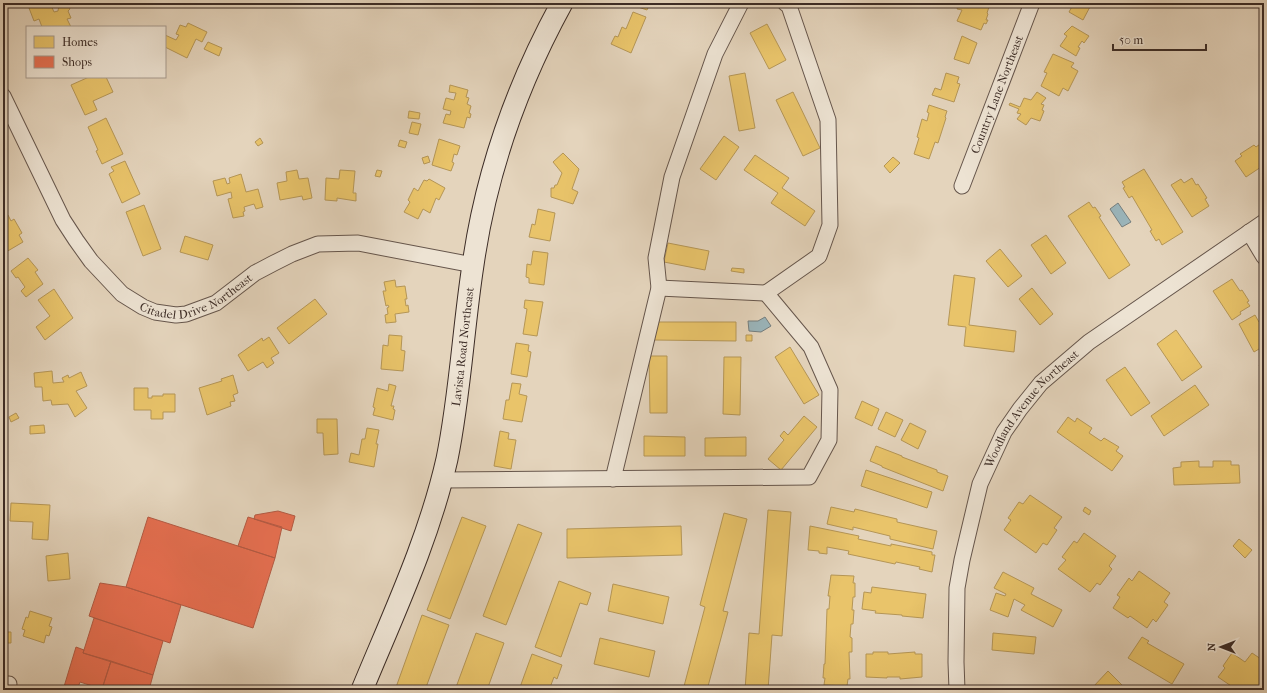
<svg xmlns="http://www.w3.org/2000/svg" width="1267" height="693" viewBox="0 0 1267 693" font-family="'IM FELL French Canon',serif">
	<style>
		.water { fill: #9ab5bb; stroke: #747e7f }
		.homes { fill: #e9c46a; stroke: #b59656 }
		.shops { fill: #e76f51; stroke: #b45b44 }
		.lines { fill: none; stroke-linecap: round; stroke-linejoin: round }
		.street-casing { stroke: #66564c; stroke-width: 17 }
		.secondary-casing { stroke: #3c2c26; stroke-width: 23 }
		.street { stroke: #ede3d3; stroke-width: 15 }
		.secondary { stroke: #ede3d3; stroke-width: 21 }
		.labels { text-anchor: middle; dominant-baseline: central; stroke-width: 4; stroke-linejoin: round; paint-order: stroke }
		.street-label { font-size: 12px; fill: #3c2c26; stroke: #ede3d3 }
	</style>
	<rect width="100%" height="100%" fill="#e4d4bc"/>
	<filter id="stains"><feTurbulence type="fractalNoise" baseFrequency=".005" numOctaves="4"/><feColorMatrix values="0 0 0 0 .2 0 0 0 0 .09 0 0 0 0 .02 0 0 0 .5 -.17"/></filter>
	<radialGradient id="worn" r=".72"><stop offset=".6" stop-color="#630" stop-opacity="0"/><stop offset="1" stop-color="#630" stop-opacity=".3"/></radialGradient>
	<!-- water -->
	<path class="water" d="M1118 203 1131 222 1122 227 1110 209Z
		M765 317 771 326 761 332 749 331 748 321H758Z"/>
	<!-- homes -->
	<path class="homes" d="M40 3H50L54 12 58 11 59 5 63 4 68 5 70 9 68 11 71 18 67 19 71 27H42L39 19 34 21 29 8Z
		M633 3H650L647 10 632 5Z
		M964 3H980L989 7 987 13 988 14 986 20H988L986 24 984 23 981 30 957 21 962 10 957 9 959 4 963 5Z
		M1074 3H1092L1083 20 1069 12Z
		M633 12 646 17 631 53 611 44 615 36 618 37 622 27 626 29Z
		M188 23 207 32 202 42 196 39 187 58 165 47V35L176 40 179 35 176 34 180 25 186 27Z
		M767 24 786 60 769 69 750 33Z
		M1072 26 1089 36 1084 43 1082 41 1078 47 1080 48 1076 56 1060 46 1067 36 1064 34Z
		M962 36 977 43 969 64 954 59Z
		M208 42 222 48 219 56 204 49Z
		M1053 54 1074 63 1071 67 1078 71 1068 91 1063 88 1059 96 1041 86 1047 73 1044 72Z
		M745 73 755 128 739 131 729 76Z
		M946 73 959 77 957 83 960 84 954 102 932 95 935 88 941 90Z
		M89 77H106L113 92 93 101 97 110 85 115 71 85Z
		M450 85 468 90 466 97 469 98 467 104 471 106 469 113 471 114 470 118 467 117 464 128 443 123 446 114 450 115 451 111 443 109 446 98 454 100 456 93 449 92Z
		M793 92 820 148 803 156 776 100Z
		M1037 92 1046 98 1041 104 1044 105 1042 110 1044 111 1040 121 1031 118 1026 125 1017 119 1021 114 1017 113 1019 109 1009 105 1010 103 1020 107 1024 98 1031 100Z
		M929 105 947 111 945 117 946 118 938 143 935 142 929 159 914 154 919 138 917 137 922 119 927 121 929 113 927 112Z
		M409 111 420 113 419 119 408 118Z
		M106 118 123 154 102 164 96 151 98 150 88 127Z
		M412 122 421 124 418 135 409 133Z
		M724 136 739 147 716 180 700 169Z
		M260 138 263 143 258 146 255 142Z
		M439 139 460 146 457 155 454 154 452 162 454 163 451 171 432 165Z
		M400 140 407 142 405 148 398 146Z
		M1263 142 1264 144V165L1246 177 1235 161 1242 156 1240 154 1254 145 1256 147Z
		M563 153 579 169 572 189 578 192 573 204 551 197V188H554L555 185H557L562 173 553 162Z
		M755 155 789 178 782 188 815 211 805 226 771 203 778 193 744 170Z
		M428 156 430 162 424 164 422 158Z
		M893 157 900 163 890 173 884 166Z
		M125 161 140 194 122 203 109 174 114 171 111 167Z
		M1144 169 1183 232 1162 245 1159 239 1156 241 1150 231 1152 230 1132 196 1129 198 1123 188 1125 187 1122 182Z
		M297 170 299 179 308 178 312 198 303 200 302 196 280 200 277 183 287 181 286 172Z
		M340 170 355 171 353 193H356V201L337 198V201L325 200 326 178 339 179Z
		M377 170 382 171 380 177 375 176Z
		M241 174 246 192 258 189 263 207 256 209 254 204 244 207 245 211 243 212 244 216 233 218 228 199 232 198 231 192 217 196 213 181 225 178 227 184 230 183 229 178Z
		M1192 178 1196 185 1198 184 1207 198 1205 199 1209 206 1192 217 1171 185 1181 179 1184 183Z
		M429 179 445 188 439 200 436 198 430 213 423 209 418 219 404 212 410 202 408 200 414 188 418 191 424 180 427 181Z
		M1089 202 1093 208 1095 207 1101 216 1099 217 1130 265 1109 279 1068 216Z
		M144 205 161 249 143 256 126 212Z
		M538 209 555 213 550 241 529 237 532 224 535 225Z
		M8 215 11 221 14 219 22 233 19 235 23 242 6 252 3 246V218Z
		M1046 235 1066 263 1051 274 1031 245Z
		M185 236 213 245 208 260 180 252Z
		M668 243 709 251 705 270 664 262Z
		M1000 249 1022 276 1008 287 986 261Z
		M533 251 548 253 544 285 529 283V278L526 277 527 264 531 265Z
		M28 258 38 270 35 272 43 284 26 297 21 291 25 287 18 277 16 278 11 271Z
		M732 268 744 269V273L731 271Z
		M954 275 975 278 969 325 1016 331 1014 352 964 346 966 327 948 325Z
		M1232 279 1240 291 1242 290 1249 301 1247 302 1250 306 1240 312 1241 314 1232 320 1213 291Z
		M395 280 396 287 405 286 407 299H405L406 306 408 305 409 312 395 314 396 322 386 323 385 315 388 314 387 308 389 307 388 305 386 306 383 291H386L384 282Z
		M1032 288 1053 314 1040 325 1019 299Z
		M54 289 73 318 45 340 36 327 50 316 38 300Z
		M315 299 327 314 289 344 277 328Z
		M525 300 543 302 537 336 523 334 527 309 524 308Z
		M1255 315 1259 322 1261 321 1264 327V346L1254 352 1239 324Z
		M654 322H736V341L654 340Z
		M1176 330 1202 367 1182 381 1157 344Z
		M389 335 402 336 401 350 405 351 403 371 381 369 383 345 388 346Z
		M746 335H752V341H746Z
		M269 337 279 353 271 358 274 363 267 368 263 362 248 371 238 355 262 338 263 341Z
		M516 343 529 345 528 351 531 352 527 377 511 374Z
		M790 347 819 395 804 404 775 357Z
		M649 356H667V413H650Z
		M724 357H741L740 415 723 414Z
		M1264 362V373L1259 365Z
		M1125 367 1150 403 1131 416 1106 380Z
		M52 371 53 383 64 382 62 378 68 375 69 378 81 372 87 386 76 391 87 408 75 417 68 404 52 405 51 400 43 401 42 387H35L34 373Z
		M233 375 238 393 233 395 235 401 230 402 231 406 207 415 199 388 222 381 221 379Z
		M512 383 521 384 519 394 527 396 522 422 503 419 506 400H509Z
		M389 384 396 386 391 406H394L393 409 395 410 393 420 373 415 375 408 373 407 377 388 388 391Z
		M1195 385 1209 405 1164 436 1151 416Z
		M134 388H148V398H152V396H163V394H175V412H163V419H151V410H134Z
		M862 401 879 409 872 426 855 418Z
		M886 412 903 420 895 437 878 429Z
		M16 413 19 418 11 422 9 417Z
		M804 416 817 427 781 470 768 459 784 440 780 436 784 431 788 435Z
		M1068 417 1075 422 1077 418 1092 428 1089 433 1101 441 1104 438 1119 447 1116 451 1123 456 1112 471 1057 432Z
		M317 419H337L338 454 324 455 323 433H317Z
		M910 423 926 431 918 449 901 440Z
		M44 425 45 433 30 434V426Z
		M367 428 379 430 376 444H378L374 467 349 462 351 453 359 455 362 439H365Z
		M500 431 509 433 508 439 516 440 511 469 494 466Z
		M644 436 685 437V456H644Z
		M746 437V456H705V438Z
		M876 446 902 456V457L937 470V472L948 476 943 491 882 467V466L870 461Z
		M1199 461V467H1213V461H1231V465H1239L1240 483 1174 485 1173 468 1181 467V462Z
		M866 470 932 492 927 508 861 486Z
		M1030 495 1062 517 1054 528 1057 530 1047 545 1043 543 1036 553 1004 530 1011 520 1008 518 1019 502 1023 504Z
		M11 503 50 505 48 540 32 539 33 522 10 521Z
		M831 507 854 512 855 509 897 519V522L937 531 933 549 890 539V536L853 527V530L827 524Z
		M1085 507 1091 511 1089 515 1083 511Z
		M768 510 791 512 782 636 772 635 768 690H745L749 633 759 634Z
		M724 513 747 519 723 611 728 612 707 690H683L705 607 700 605Z
		M462 517 486 526 450 619 427 610Z
		M518 524 542 533 506 625 483 616Z
		M681 526 682 555 567 558V529Z
		M810 526 859 536 858 539 891 546V544L932 552V555H935L932 572 919 569 920 567 896 562 895 564 848 554 849 551 827 547V554L819 553V551L808 550Z
		M1084 533 1116 556 1109 566 1112 569 1100 585 1097 583 1090 592 1058 569 1066 560 1062 557 1074 541 1077 543Z
		M1239 539 1252 550 1245 558 1233 546Z
		M68 553 70 579 48 581 46 556Z
		M1139 571 1170 593 1164 602 1168 605 1156 622 1153 619 1147 628 1130 616 1128 618 1113 608 1120 597 1117 595 1129 578 1132 581Z
		M1003 572 1034 588 1031 594 1062 610 1053 627 1021 610 1025 605 1014 599 1008 617 990 610 996 593 1005 596 1006 594 994 588Z
		M831 575 854 576 853 583H855V597H853L852 610H854L853 624H851L850 637 852 638V652H849L850 679H848L847 686 824 685 825 678H823L824 664H825L827 609H829L830 596H828Z
		M3 581H6V613H3Z
		M559 581 591 593 587 605 580 603 561 657 535 647Z
		M613 584 669 597 663 624 608 611Z
		M872 587 926 594 923 618 902 616V615L875 613 876 611 862 609 864 592 871 593Z
		M30 611 52 618 49 626 52 627 49 636 46 635 44 643 23 636 25 630 22 629 26 617 28 618Z
		M422 615 449 625 425 690H395Z
		M3 632H11V643H7V648H4V657Z
		M476 633 504 643 487 690H455Z
		M993 633 1036 637 1034 654 992 650Z
		M1142 637 1149 641 1147 643 1184 664 1172 684 1128 658Z
		M600 638 655 651 649 677 594 664Z
		M873 652H888V654L915 652V654H922V677L900 679V677H887V678L866 677V654H873Z
		M1232 653 1245 662 1252 653 1264 661V690H1237L1218 677 1225 668 1223 666Z
		M532 654 562 665 557 679 554 677 549 690H519Z
		M1108 671 1127 690H1096L1093 687Z"/>
	<!-- shops -->
	<path class="shops" d="M278 511 295 516 291 531 254 519 255 515Z
		M148 517 275 558 253 628 126 587Z
		M248 517 282 527 275 558 238 546Z
		M100 583 126 587 181 605 170 643 89 616Z
		M94 618 163 641 153 675 83 653Z
		M76 647 84 650 83 653 111 661 102 689 80 682 77 690H63Z
		M111 661 153 675 149 690 102 689Z"/>
	<g class="lines">
		<defs>
			<g id="street">
				<path id="s1" d="M3 96 63 220 76 240 91 261 122 294 143 307 155 312 176 315 186 314 216 303 255 273 274 263 292 254 318 244 358 243 473 265"/>
				<path id="s2" d="M962 186 1032 3"/>
				<path d="M1249 232 1264 257"/>
				<path d="M659 288 766 293 819 256 830 225 828 120 789 6 785 3"/>
				<path d="M613 479 659 288 656 258 672 177 715 54 741 3"/>
				<path d="M442 480 809 477 829 440 830 390 811 347 766 293"/>
				<path d="M3 684H9"/>
				<path id="s3" d="M957 690 956 662 957 588 962 560 980 484 1004 432 1020 409 1041 383 1089 342 1264 222"/>
			</g>
			<g id="secondary">
				<path id="s4" d="M362 690C393 615 429 539 447 459 460 396 463 330 473 265 486 173 517 85 562 3"/>
			</g>
		</defs>
		<!-- street casing -->
		<use href="#street" class="street-casing"/>
		<!-- secondary casing -->
		<use href="#secondary" class="secondary-casing"/>
		<!-- street -->
		<use href="#street" class="street"/>
		<!-- secondary -->
		<use href="#secondary" class="secondary"/>
	</g>
	<g class="labels">
		<!-- street labels -->
		<g class="street-label">
			<text stroke="none"><textPath href="#s2" startOffset="98">Country Lane Northeast</textPath></text>
			<text stroke="none"><textPath href="#s1" startOffset="316">Citadel Drive Northeast</textPath></text>
			<text stroke="none"><textPath href="#s4" startOffset="360">Lavista Road Northeast</textPath></text>
			<text stroke="none"><textPath href="#s3" startOffset="301">Woodland Avenue Northeast</textPath></text>
		</g>
	</g>
	<!-- margin -->
	<rect width="1267" height="693" fill="none" stroke="#e4d4bc" stroke-width="16"/>
	<rect x="4" y="4" width="1259" height="685" fill="none" stroke="#3c2c26" stroke-width="2"/>
	<rect x="8" y="8" width="1251" height="677" fill="none" stroke="#3c2c26"/>
	<!-- legend -->
	<rect x="26" y="26" width="140" height="52" fill="#ede3d3" stroke="#a69a8e"/>
	<rect x="34" y="36" width="20" height="12" fill="#e9c46a" stroke="#a69a8e"/>
	<text x="62" y="46" font-size="12" fill="#3c2c26">Homes</text>
	<rect x="34" y="56" width="20" height="12" fill="#e76f51" stroke="#a69a8e"/>
	<text x="62" y="66" font-size="12" fill="#3c2c26">Shops</text>
	<!-- north arrow -->
	<g transform="translate(1221 647) rotate(270)" stroke="#ede3d3" stroke-width="3" paint-order="stroke">
	<path d="M0-3L7 15L0 10L-7 15Z" fill="#3c2c26"/>
	<text y="-6" font-size="11" font-weight="bold" text-anchor="middle" fill="#3c2c26">N</text>
	</g>
	<!-- scale -->
	<path d="M1113 44v6h93v-6" fill="none" stroke="#3c2c26" stroke-width="2"/>
	<text x="1119" y="44" font-size="12" fill="#3c2c26" stroke="#ede3d3" stroke-width="3" paint-order="stroke">50 m</text>
	<rect width="100%" height="100%" filter="url(#stains)"/>
	<rect width="100%" height="100%" fill="url(#worn)"/>
</svg>
